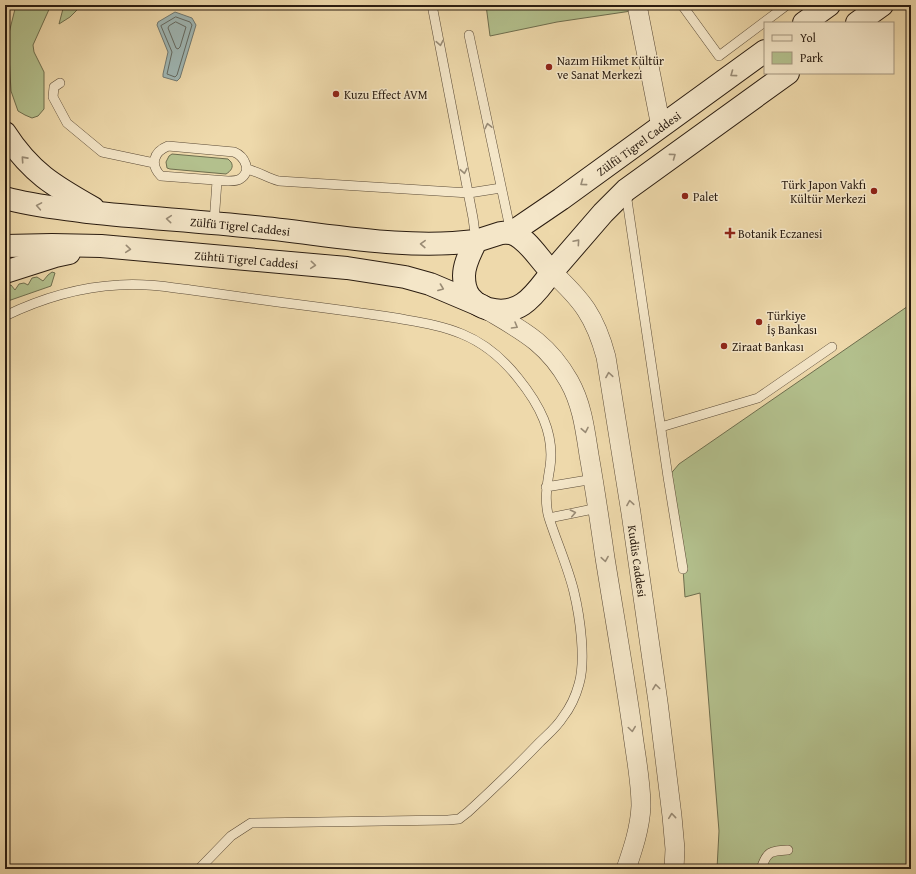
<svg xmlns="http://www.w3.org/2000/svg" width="916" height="874" viewBox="0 0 916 874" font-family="'Gentium Book Plus',serif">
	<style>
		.green { fill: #b3c08d; stroke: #6e6e4e }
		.water { fill: #9fb7b5; stroke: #707973 }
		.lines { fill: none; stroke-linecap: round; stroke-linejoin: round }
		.shore { stroke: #646a62; stroke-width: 1 }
		.lane-casing { stroke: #5b4b37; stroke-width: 10 }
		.street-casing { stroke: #5b4b37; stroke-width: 20 }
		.secondary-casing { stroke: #2a1c10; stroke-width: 24 }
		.lane { stroke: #f4e6c8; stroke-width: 9 }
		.street { stroke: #f4e6c8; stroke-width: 19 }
		.secondary { stroke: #f4e6c8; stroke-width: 22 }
		.oneway { stroke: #998b75 }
		.poi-dot { fill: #8f2418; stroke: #f4e6c8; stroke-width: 1.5 }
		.labels { text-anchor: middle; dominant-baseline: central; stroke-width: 3; stroke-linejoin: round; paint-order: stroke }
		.poi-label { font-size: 12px; fill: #2a1c10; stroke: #f4e6c8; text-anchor: start }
		.street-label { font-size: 12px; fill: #2a1c10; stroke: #f4e6c8 }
	</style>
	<rect width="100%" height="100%" fill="#eed9ab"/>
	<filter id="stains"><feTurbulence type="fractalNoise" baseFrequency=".005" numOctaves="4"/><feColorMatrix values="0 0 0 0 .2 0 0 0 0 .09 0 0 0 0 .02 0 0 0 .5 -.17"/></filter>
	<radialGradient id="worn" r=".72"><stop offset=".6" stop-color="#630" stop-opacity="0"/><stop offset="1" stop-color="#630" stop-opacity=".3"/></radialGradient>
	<!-- green -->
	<path class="green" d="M16 5H51L33 45 34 52 44 72V109L38 116 32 118 25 115 18 111 11 91 8 37Z
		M64 5H82L70 17 59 24Z
		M486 5H637L638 10 557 22 490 36Z
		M172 154 228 159 231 162C234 167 231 171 226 174L170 169 167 168 166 162 169 156Z
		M52 272 55 273 51 286 5 302V288L11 285 15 290 19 284 24 283 28 285 32 278 37 277 43 281 48 275Z
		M911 304V869H717L719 831 700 593 685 597 683 569 668 477 679 464Z"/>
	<!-- water -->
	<path class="water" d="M175 12 192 18 196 25 180 78 177 81 163 77V74L168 52 157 25 158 22Z"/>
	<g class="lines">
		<!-- shore -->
		<path class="shore" d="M176 17 190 22 192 25 177 75 175 77 167 74 172 52 161 26Z
			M176 22 186 27 180 47 178 49 176 48 168 28 169 26Z"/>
		<defs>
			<path id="lane" d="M432 5 473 218 476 241
				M682 5 719 56 787 5
				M469 35 511 233
				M60 83 54 87 53 97 67 123 102 152 154 163
				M168 146 234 152C244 156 253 171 240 179 237 181 232 181 228 181L161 176C150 165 153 152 168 146Z
				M246 169C258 171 267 178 279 181L469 193 501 188
				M626 193 668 477 683 569
				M214 223 217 181
				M5 316C40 299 80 287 119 285 143 283 168 287 191 290 220 294 249 298 278 302 318 307 357 312 396 318 418 322 441 325 462 334 484 343 503 359 518 378 539 404 555 433 550 467 547 485 544 501 549 518 557 543 568 567 574 592 580 617 586 660 579 684 576 695 570 708 563 717 557 727 547 735 539 743 516 767 492 790 468 812L459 819 448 820 251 823 231 836 199 869
				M661 427 758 398 832 347
				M546 487 594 479
				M549 518 598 508
				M761 869C767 851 770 851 788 850"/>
			<g id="street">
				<path d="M637 5 661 127"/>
				<path id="s1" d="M552 272C582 300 595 316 606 357L631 513 658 702 672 816 675 849 674 869"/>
				<path d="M484 308C521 330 547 342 569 381 582 404 585 429 589 455 595 489 600 523 605 558 614 614 624 671 632 727 635 753 641 780 641 806 640 828 633 849 626 869"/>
			</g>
			<g id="secondary">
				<path d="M804 23 829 5"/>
				<path d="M857 23 882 5"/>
				<path d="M5 133C30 172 54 186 93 208"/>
				<path id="s2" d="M5 198C32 206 60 208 88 212 143 218 199 221 254 227 328 234 401 250 476 241"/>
				<path d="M501 233C504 233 508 232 511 233 527 237 540 261 552 272 543 283 535 296 523 304 507 315 482 312 470 297 465 291 464 283 464 276 464 263 471 252 476 241Z"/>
				<path id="s3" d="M511 233 561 199 765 51"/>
				<path id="s4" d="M5 246 52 245 101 246 347 268 405 277 430 284 482 306"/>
				<path d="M5 272 55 256 69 253"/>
				<path d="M552 272 603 213 626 190 788 73"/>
			</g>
		</defs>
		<!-- lane casing -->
		<use href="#lane" class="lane-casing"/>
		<!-- street casing -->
		<use href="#street" class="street-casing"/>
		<!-- secondary casing -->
		<use href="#secondary" class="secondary-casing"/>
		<!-- lane -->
		<use href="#lane" class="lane"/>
		<!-- street -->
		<use href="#street" class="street"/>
		<!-- secondary -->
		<use href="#secondary" class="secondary"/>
	</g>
	<!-- one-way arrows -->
	<defs><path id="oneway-chevron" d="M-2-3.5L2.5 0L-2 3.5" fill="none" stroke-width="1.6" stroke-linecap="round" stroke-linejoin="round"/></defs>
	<g class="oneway">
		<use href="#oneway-chevron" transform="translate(440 43) rotate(79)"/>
		<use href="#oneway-chevron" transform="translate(733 74) rotate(144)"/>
		<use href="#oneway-chevron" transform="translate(488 126) rotate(-102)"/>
		<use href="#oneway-chevron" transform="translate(673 156) rotate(-36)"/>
		<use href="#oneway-chevron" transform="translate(24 159) rotate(-132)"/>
		<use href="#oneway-chevron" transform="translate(464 171) rotate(79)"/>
		<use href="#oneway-chevron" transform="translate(583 183) rotate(144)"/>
		<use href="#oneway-chevron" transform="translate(39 206) rotate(-170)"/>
		<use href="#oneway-chevron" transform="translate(169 219) rotate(-175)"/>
		<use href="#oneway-chevron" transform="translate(577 242) rotate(-49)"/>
		<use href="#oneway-chevron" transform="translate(423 244) rotate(-178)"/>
		<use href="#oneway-chevron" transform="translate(128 249) rotate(5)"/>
		<use href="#oneway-chevron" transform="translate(313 265) rotate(5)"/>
		<use href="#oneway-chevron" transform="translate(441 288) rotate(21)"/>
		<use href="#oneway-chevron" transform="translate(515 326) rotate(30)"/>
		<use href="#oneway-chevron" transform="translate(609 375) rotate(-99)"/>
		<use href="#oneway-chevron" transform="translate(585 430) rotate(79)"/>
		<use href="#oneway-chevron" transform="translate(630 503) rotate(-99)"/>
		<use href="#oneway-chevron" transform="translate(573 513) rotate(-12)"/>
		<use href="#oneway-chevron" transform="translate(605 559) rotate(81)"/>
		<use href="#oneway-chevron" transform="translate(656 687) rotate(-98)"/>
		<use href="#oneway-chevron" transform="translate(632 729) rotate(82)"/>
		<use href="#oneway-chevron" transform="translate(672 816) rotate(-96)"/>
	</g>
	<!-- markers -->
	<g class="poi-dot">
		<circle cx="549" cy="67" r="4"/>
		<circle cx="336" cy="94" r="4"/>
		<circle cx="874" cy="191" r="4"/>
		<circle cx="685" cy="196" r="4"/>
		<path d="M728 227h4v4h4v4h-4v4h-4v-4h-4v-4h4z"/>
		<circle cx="759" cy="322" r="4"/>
		<circle cx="724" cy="346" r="4"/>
	</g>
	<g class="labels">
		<!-- poi labels -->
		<g class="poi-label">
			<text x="557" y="60">Nazım Hikmet Kültür<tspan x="557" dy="14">ve Sanat Merkezi</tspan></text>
			<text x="344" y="94">Kuzu Effect AVM</text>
			<text x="866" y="184" text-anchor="end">Türk Japon Vakfı<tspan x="866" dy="14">Kültür Merkezi</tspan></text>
			<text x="693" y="196">Palet</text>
			<text x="738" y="233">Botanik Eczanesi</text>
			<text x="767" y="315">Türkiye<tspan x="767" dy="14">İş Bankası</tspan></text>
			<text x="732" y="346">Ziraat Bankası</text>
		</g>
		<!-- street labels -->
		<g class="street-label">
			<text stroke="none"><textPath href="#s3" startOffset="156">Zülfü Tigrel Caddesi</textPath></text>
			<text stroke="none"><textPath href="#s2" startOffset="237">Zülfü Tigrel Caddesi</textPath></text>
			<text stroke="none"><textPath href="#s4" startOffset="242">Zühtü Tigrel Caddesi</textPath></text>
			<text stroke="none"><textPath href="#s1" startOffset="309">Kudüs Caddesi</textPath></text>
		</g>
	</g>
	<!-- margin -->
	<rect width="916" height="874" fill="none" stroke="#eed9ab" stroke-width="20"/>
	<rect x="6" y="6" width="904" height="862" fill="none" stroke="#2a1c10" stroke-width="2"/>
	<rect x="10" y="10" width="896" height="854" fill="none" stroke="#2a1c10"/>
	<!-- legend -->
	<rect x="764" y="22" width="130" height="52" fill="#f4e6c8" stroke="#a3957e"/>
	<rect x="772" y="35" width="20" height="6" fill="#f4e6c8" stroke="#a3957e"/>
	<text x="800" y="42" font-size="12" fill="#2a1c10">Yol</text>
	<rect x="772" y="52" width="20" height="12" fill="#b3c08d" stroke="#a3957e"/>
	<text x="800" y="62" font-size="12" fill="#2a1c10">Park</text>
	<rect width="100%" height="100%" filter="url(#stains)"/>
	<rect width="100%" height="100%" fill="url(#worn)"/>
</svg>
